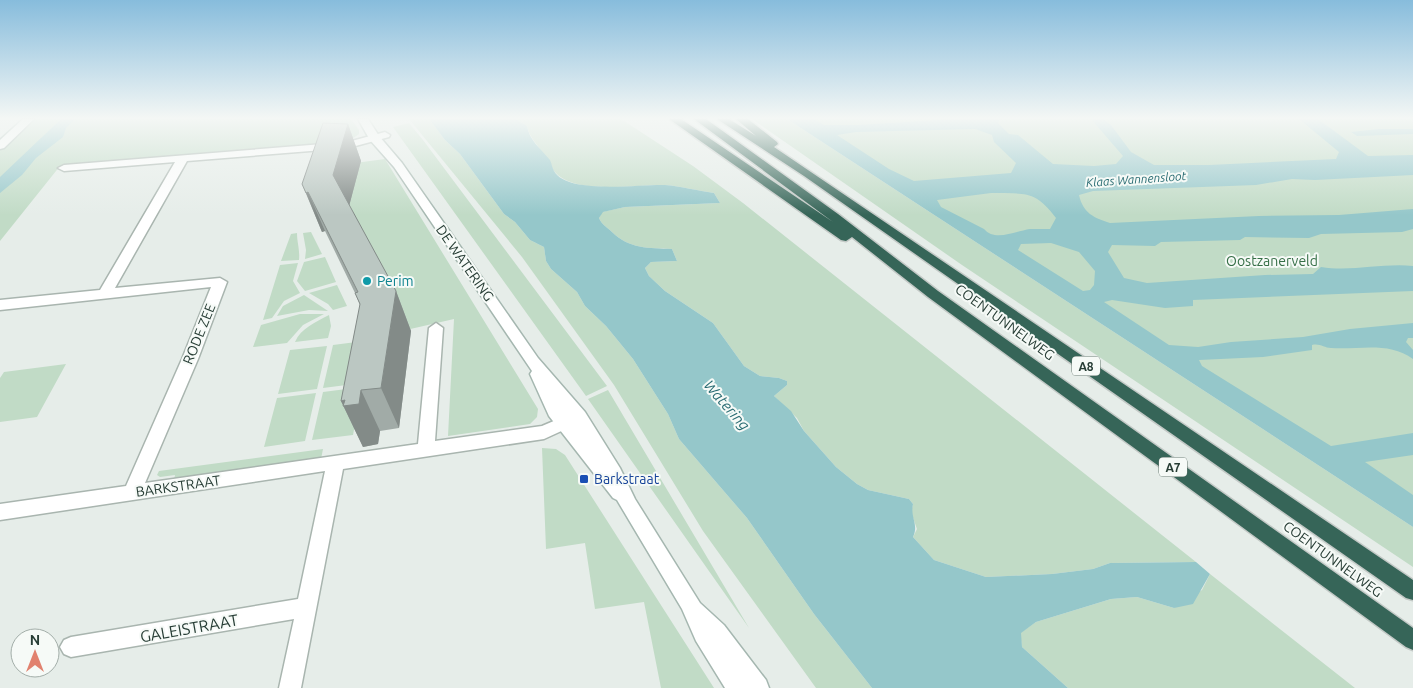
<svg xmlns="http://www.w3.org/2000/svg" width="1413" height="688" viewBox="0 0 1413 688" font-family="Ubuntu,sans-serif">
	<style>
		.green { fill: #c1dbc6 }
		.water { fill: #95c7ca; fill-rule: evenodd }
		.lines { fill: none; stroke-linecap: round; stroke-linejoin: round }
		.street-casing { stroke: #a9b5af; stroke-width: 3 }
		.secondary-casing { stroke: #a5b7b0; stroke-width: 3 }
		.highway-casing { stroke: #c3c9c6; stroke-width: 3 }
		.street { fill: #fff; fill-rule: evenodd }
		.secondary { fill: #fff; fill-rule: evenodd }
		.highway { fill: #366558; fill-rule: evenodd }
		.wall { fill: #a1aba7 }
		.shaded-wall { fill: #838b88 }
		.building { fill: #bbc7c2; stroke: #838b88 }
		.culture-dot { fill: #0f9aa8; stroke: #f6faf7; stroke-width: 2 }
		.transit-dot { fill: #1a4fb4; stroke: #f6faf7; stroke-width: 2 }
		.labels { text-anchor: middle; dominant-baseline: central; stroke-width: 4; stroke-linejoin: round; paint-order: stroke }
		.far-water-label { font-size: 12px; font-style: italic; fill: #286b72; stroke: #f6faf7 }
		.shield { fill: #f6faf7; stroke: #65766f; stroke-width: 1 }
		.shield-label { font-size: 12px; font-weight: bold; fill: #273d35 }
		.park-label { font-size: 14px; fill: #366f47; stroke: #f6faf7 }
		.street-label { font-size: 14px; fill: #273d35; stroke: #f6faf7 }
		.culture-label { font-size: 14px; fill: #0d838f; stroke: #f6faf7; text-anchor: start }
		.transit-label { font-size: 14px; fill: #164399; stroke: #f6faf7; text-anchor: start }
		.water-label { font-size: 15px; font-style: italic; fill: #286b72; stroke: #f6faf7 }
		.near-street-label { font-size: 16px; fill: #273d35; stroke: #f6faf7 }
	</style>
	<rect width="100%" height="100%" fill="#e6ede9"/>
	<!-- green -->
	<path class="green" d="M34 119H351L359 130V134L352 139 333 142 60 166 0 241V149Z
		M409 119H429L445 140 460 154 504 214 515 222 530 240 544 247 546 261 551 269 577 292 585 306 606 326 633 359 668 414 679 439 747 518 814 614 872 688H816L703 531 614 385 522 257Z
		M516 119H621L693 166 743 203 1196 562 1110 563 1093 569 1052 574 986 577 934 560 913 537 917 529 911 512 913 504 909 499 868 490 857 484 836 467 804 431 797 418 774 396 787 385V381L779 378 760 376 744 366 713 323 665 291 649 276 645 268 651 262 677 261 672 249C649 248 629 249 612 232 607 227 602 225 599 218L602 212 625 207 720 203 714 193C698 191 681 186 665 185 636 184 574 196 554 171 549 165 546 158 542 152 536 143 529 136 527 126Z
		M752 119H787L1413 527V567L962 265Z
		M789 119H1413V515Z
		M409 123 423 140 607 386 586 396 393 127Z
		M385 159 538 409 537 417 530 424 448 436 454 319 406 330 343 212 355 163Z
		M311 232 322 254 305 259 306 250 303 233Z
		M297 233C297 243 300 249 299 260L281 261 291 234Z
		M325 257 336 282 305 291 297 281 304 262Z
		M298 263 293 281 300 293 284 301 272 318 263 320 280 265Z
		M337 285 347 306 333 310 328 304 309 293Z
		M304 295 328 311 309 310 277 316 283 306Z
		M300 314H324L303 325 287 343 253 347 261 325Z
		M329 315 331 326 328 338 295 342C301 328 316 322 329 315Z
		M364 341 362 383 323 388 333 345Z
		M327 346 317 389 278 394 290 350Z
		M66 364 37 417 0 422V378L4 372Z
		M362 387 353 435 312 440 323 392Z
		M608 390 749 628 588 399Z
		M316 393 305 441 264 447 277 398Z
		M542 448 556 449 565 455 714 688H661L644 602 595 609 585 543 546 549Z
		M323 449 321 459 174 480 175 475 160 477 157 475 159 471Z
		M1210 574 1355 688H1068L1022 647 1020 633 1036 622 1111 599 1137 597 1174 608 1202 590Z"/>
	<!-- water -->
	<path class="water" d="M61 119H75L66 128 63 137 36 158 22 175 0 193V177Z
		M429 119H516L527 126C529 140 541 149 550 160 552 164 552 168 554 171 567 195 640 184 665 185 681 186 698 191 714 193L720 203 625 207 603 212 599 218C602 225 607 227 612 232 629 249 649 248 672 249L677 261 651 262 645 268 649 276 665 291 713 323 744 366 760 376 779 378 787 381V385L774 396 791 411 804 431 836 467 857 484 868 490 909 499 913 504C910 518 919 524 913 537L934 560 986 577 1052 574 1093 569 1110 563 1196 562 1210 574 1193 604 1174 608 1137 597 1111 599 1036 622 1021 633 1022 647 1068 688H872L814 614 747 518 679 439 668 414 633 359 606 326 585 306 577 292 551 269 546 261 544 247 530 240 515 222 504 214 460 154 445 140Z
		M787 119H814L824 125H857L953 119H1000L998 123 1009 134 1018 135 1053 164 1094 166 1116 164 1123 156 1091 119H1103L1111 125 1131 152 1154 165H1209L1336 159 1339 152 1299 119H1318L1368 156 1413 155V175L1315 180 1292 179 1256 185 1093 191 1079 195C1083 213 1094 218 1110 223L1259 216 1339 215 1413 209V229L1402 232 1321 234 1309 238 1245 237 1240 240 1161 242 1155 246 1112 245 1108 252 1124 278 1147 283 1265 275 1313 274 1321 267C1351 272 1382 263 1413 266V291L1193 300V306L1165 308 1112 300 1104 302 1169 345 1198 347 1231 342 1303 337 1350 329 1413 323V338H1408L1406 342 1413 350V359C1389 341 1359 350 1331 348 1324 348 1320 343 1312 345V350L1263 357 1199 360 1202 366 1331 446 1413 433V455L1365 462 1413 495V527ZM975 129 992 135 994 142 1016 163 1011 173 914 181 889 169 837 135 856 132ZM991 193C1024 194 1035 189 1056 218L1050 229C1043 229 1036 229 1030 229 1016 231 995 242 984 229L941 207 937 200ZM1051 243 1079 252 1095 271 1094 285 1090 290 1083 291 1018 250 1021 244Z
		M1379 129H1413V134L1357 136 1351 132Z"/>
	<g class="lines">
		<defs>
			<path id="street" d="M385 132 390 135 389 137 348 148 187 161 115 288 220 278 227 282 198 359 145 483 418 444 429 328 436 323 443 328 435 441 542 426 575 412 581 414 583 418 581 422 544 439 343 469 301 688H279L294 619 71 657 64 654 60 647 64 640 71 637 298 599 325 471 0 520V504L126 486 182 359 211 287 0 310V300L100 290 175 162 64 171 58 168 64 165 348 142Z"/>
			<path id="secondary" d="M23 119H34L4 148 0 149V140Z
				M358 119H368L379 136 402 163 538 358 585 412 620 468 635 499 700 603 724 625 766 680 769 688H725L696 641 682 609 617 500 613 498 549 416 530 374 532 371 394 167 370 140Z"/>
			<path id="highway" d="M669 119H681L833 222 694 119H706L838 214 938 291 1413 628V650L1406 647 928 297 852 237 846 241 841 240Z
				M717 119H729L756 136 736 119H748L777 142 778 144 774 147 1413 580V600L1406 598 804 176Z"/>
		</defs>
		<!-- street casing -->
		<use href="#street" class="street-casing"/>
		<!-- secondary casing -->
		<use href="#secondary" class="secondary-casing"/>
		<!-- highway casing -->
		<use href="#highway" class="highway-casing"/>
		<!-- street -->
		<use href="#street" class="street"/>
		<!-- secondary -->
		<use href="#secondary" class="secondary"/>
		<!-- highway -->
		<use href="#highway" class="highway"/>
	</g>
	<!-- wall -->
	<path class="wall" d="M348 124 361 161 349 206 396 291 411 331 399 428 380 431 378 444 363 447 341 401 360 305 355 293 325 231 322 232 302 184Z"/>
	<!-- shaded-wall -->
	<path class="shaded-wall" d="M348 124 361 161 347 214 333 175Z
		M308 192 325 231 322 232 306 193Z
		M396 291 411 331 399 428 381 388Z
		M361 390 380 431 378 444 363 447 341 401 345 400Z"/>
	<!-- building -->
	<path class="building" d="M323 123 348 124 333 175 396 291 381 388 361 390 359 404 343 406 345 400 341 401 360 304 355 293 358 292 308 192 306 193 302 184Z"/>
	<!-- sky -->
	<linearGradient id="sky" x2="0" y2="1"><stop stop-color="#87bcdc"/><stop offset="0.55" stop-color="#f4f7f5"/><stop offset="1" stop-color="#f4f7f5" stop-opacity="0"/></linearGradient>
	<rect width="1413" height="215" fill="url(#sky)"/>
	<!-- markers -->
	<circle class="culture-dot" cx="367" cy="281" r="5"/>
	<rect class="transit-dot" x="579" y="474" width="10" height="10" rx="2.5"/>
	<g class="labels">
		<!-- far-water labels -->
		<g class="far-water-label">
			<text transform="translate(1136 179) rotate(-4)">Klaas Wannensloot</text>
		</g>
		<!-- shield labels -->
		<g class="shield">
			<rect x="1072" y="356.5" width="28" height="19" rx="4"/>
			<rect x="1159" y="457.5" width="28" height="19" rx="4"/>
		</g>
		<g class="shield-label">
			<text x="1086" y="366">A8</text>
			<text x="1173" y="467">A7</text>
		</g>
		<!-- park labels -->
		<g class="park-label">
			<text x="1272" y="261">Oostzanerveld</text>
		</g>
		<!-- street labels -->
		<g class="street-label">
			<text transform="translate(465 263) rotate(55)">DE WATERING</text>
			<text transform="translate(1005 322) rotate(36)">COENTUNNELWEG</text>
			<text transform="translate(199 334) rotate(-68)">RODE ZEE</text>
			<text transform="translate(178 486) rotate(-8)">BARKSTRAAT</text>
			<text transform="translate(1333 559) rotate(36)">COENTUNNELWEG</text>
		</g>
		<!-- culture labels -->
		<g class="culture-label">
			<text x="377" y="281">Perim</text>
		</g>
		<!-- transit labels -->
		<g class="transit-label">
			<text x="594" y="479">Barkstraat</text>
		</g>
		<!-- water labels -->
		<g class="water-label">
			<text transform="translate(727 405) rotate(49)">Watering</text>
		</g>
		<!-- near-street labels -->
		<g class="near-street-label">
			<text transform="translate(189 628) rotate(-10)">GALEISTRAAT</text>
		</g>
	</g>
	<!-- north arrow -->
	<g transform="translate(35 653)"><circle r="24" fill="#f6faf7" stroke="#a3aea9"/>
	<path d="M0-4L9 19L0 12L-9 19Z" fill="#e1826f"/>
	<text y="-8" font-size="14" font-weight="bold" text-anchor="middle" fill="#273d35">N</text>
	</g>
</svg>
